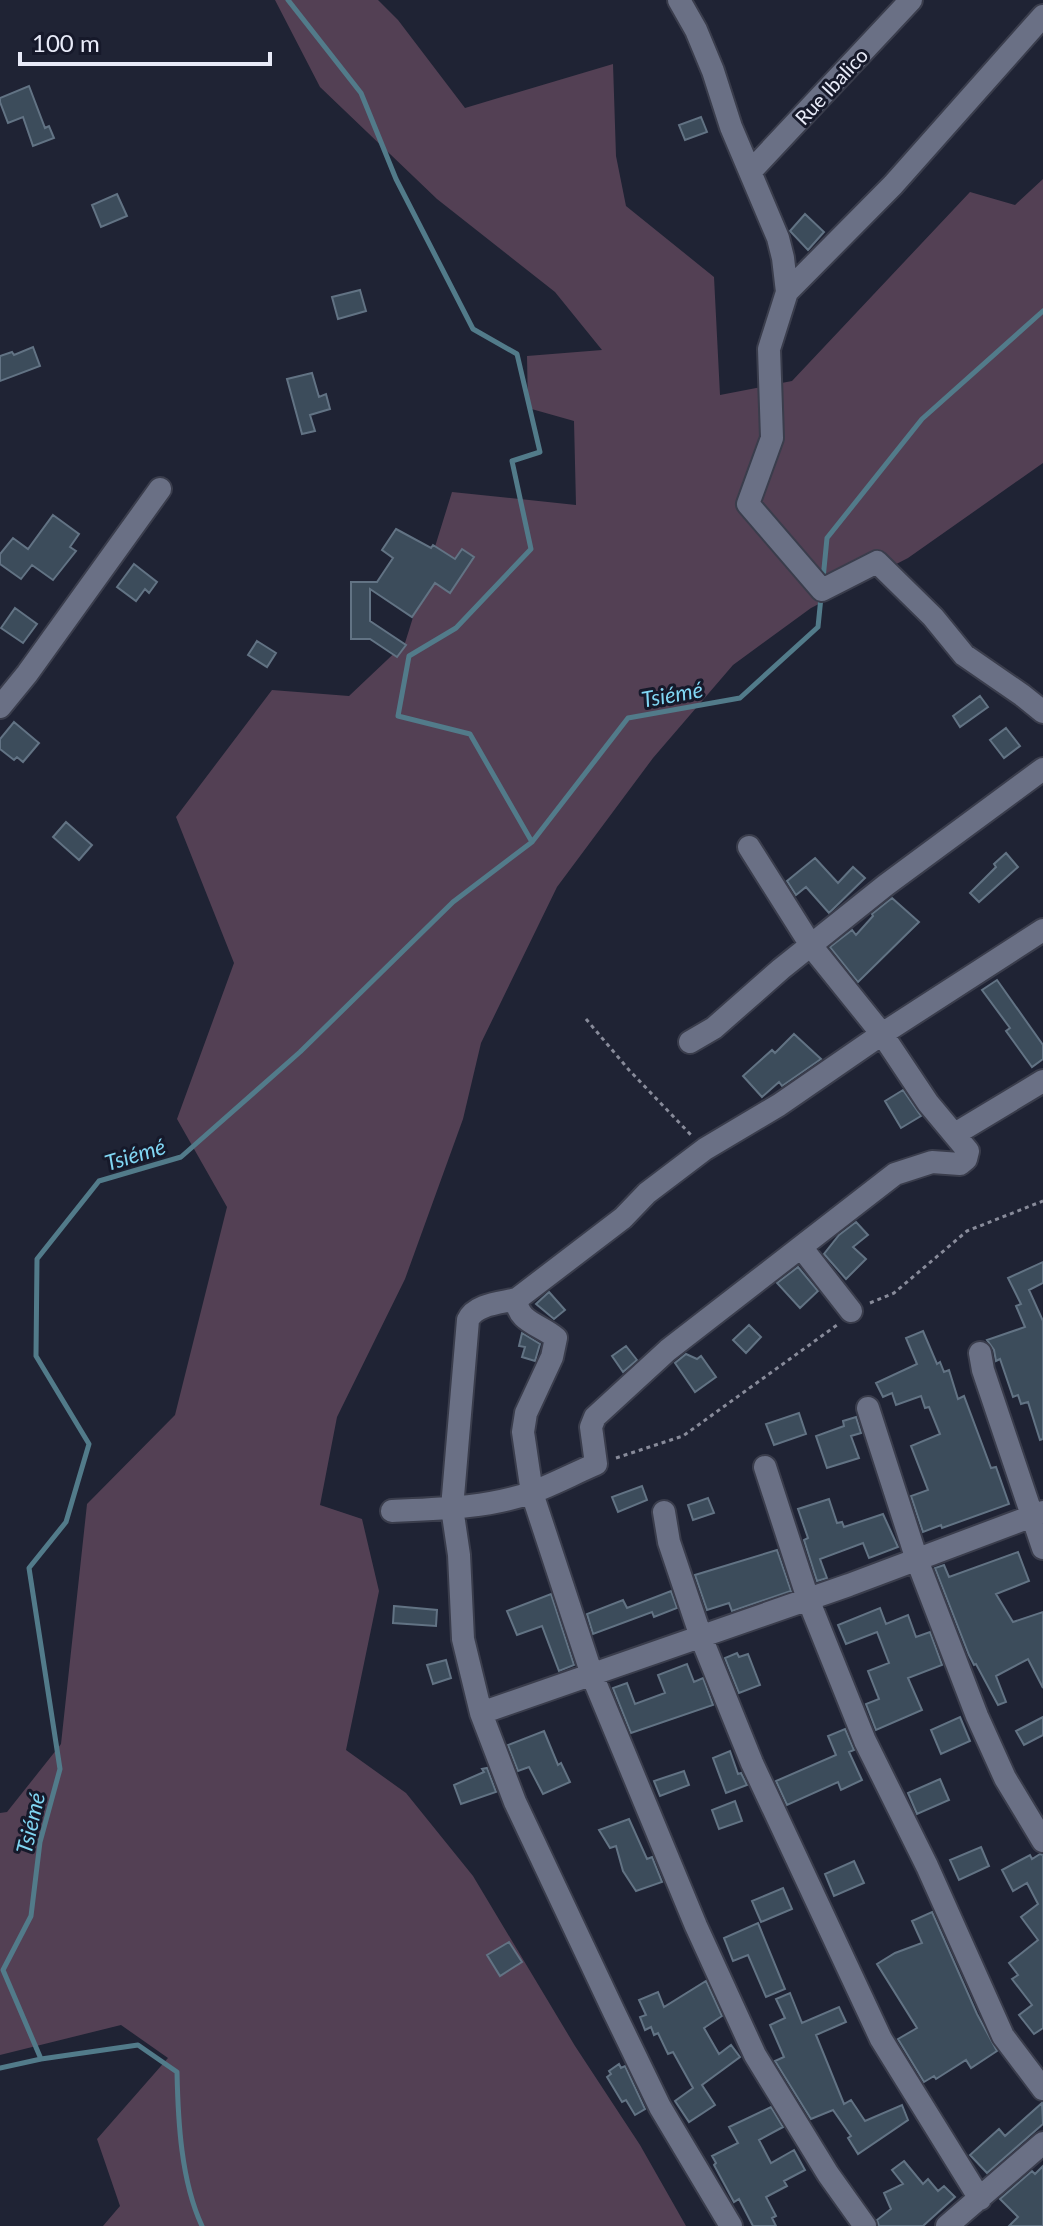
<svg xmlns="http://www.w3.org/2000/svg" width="1043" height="2226" viewBox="0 0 1043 2226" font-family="Lato,sans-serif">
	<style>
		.green { fill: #534054 }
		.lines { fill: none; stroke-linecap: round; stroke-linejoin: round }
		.stream { stroke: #527b8a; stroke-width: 5 }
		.building { fill: #3c4c5b; stroke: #627384; stroke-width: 2 }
		.minor-casing { stroke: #3a3d4c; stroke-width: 26 }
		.path { stroke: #888b9a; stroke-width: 3; stroke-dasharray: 4 4; stroke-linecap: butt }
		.minor { stroke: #6a7085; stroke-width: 22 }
		.labels { text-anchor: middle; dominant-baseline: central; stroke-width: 6; stroke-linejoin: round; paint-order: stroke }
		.street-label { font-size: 20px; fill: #e8ebf8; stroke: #16192a }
		.water-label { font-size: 22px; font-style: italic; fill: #80d6f3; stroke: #16192a }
	</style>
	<rect width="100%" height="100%" fill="#1f2334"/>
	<!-- green -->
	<path class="green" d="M275 0H378L398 20 465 108 613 64 616 156 626 206 714 277 720 395 792 381 970 192 1015 205 1043 179V463L908 558 811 608 733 665 653 758 557 887 481 1043 463 1119 405 1279 337 1417 320 1505 362 1519 379 1591 346 1750 406 1793 473 1876 575 2046 640 2145 686 2226H103L120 2206 97 2139 168 2058 121 2025 0 2055V1813L7 1812 61 1744 87 1504 175 1415 227 1207 177 1119 234 963 176 817 272 690 349 696 405 643 452 492 576 505 574 421 528 408 527 356 602 350 555 292 437 199 320 87Z"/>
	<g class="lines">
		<!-- stream -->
		<path class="stream" d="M288 0 361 93 396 179 473 329 517 354 540 452 512 461 531 549 456 628 409 656 398 716 470 734 532 842
			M823 579 827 538 922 419 1043 311
			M0 2068 41 2059
			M202 2226C181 2181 178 2121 177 2072L138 2045 41 2059 3 1970 31 1916 40 1842 60 1769 29 1568 66 1522 89 1444 36 1356 37 1259 99 1181 181 1157 300 1052 453 902 532 842 628 718 740 698 818 627 821 597"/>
	</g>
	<!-- building -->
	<path class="building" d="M29 86 45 128 49 126 54 138 33 146 23 117 8 123 0 102V98Z
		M701 117 707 132 685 140 679 125Z
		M117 194 127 216 101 227 92 205Z
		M805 214 824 232 808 250 790 231Z
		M360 290 366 311 338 319 332 297Z
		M33 347 40 366 0 381V356L12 352 14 355Z
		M312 373 319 397 326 394 330 409 310 415 315 431 302 434 287 379Z
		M53 515 79 534 70 547 76 551 53 580 32 565 21 579 0 564V554L13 538 28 549Z
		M396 529 431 548 433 545 455 559 462 549 474 557 450 593 435 583 412 617 370 589V621L406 645 397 657 370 639H351V582H377L393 558 382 550Z
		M134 564 157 582 149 593 145 589 136 601 117 587Z
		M15 608 37 624 23 643 1 628Z
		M257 641 276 653 267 667 248 655Z
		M980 696 988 707 960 727 953 716Z
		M14 722 39 743 23 762 17 757 14 760 0 749V739Z
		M1006 728 1020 746 1004 758 990 740Z
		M66 822 92 845 79 860 53 837Z
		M1006 853 1018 867 979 902 970 893 996 867 994 864Z
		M815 858 838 883 853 867 865 878 829 913 806 887 796 895 787 881Z
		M892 898 919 922 858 982 830 947 852 930 856 935 873 916 872 914Z
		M997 980 1043 1045V1059L1032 1067 1006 1031 1010 1028 982 990Z
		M794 1034 821 1059 782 1086 779 1082 762 1097 743 1076 772 1050 775 1053Z
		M903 1090 921 1116 901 1128 885 1101Z
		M856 1222 868 1235 853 1247 866 1259 846 1279 824 1254 839 1235Z
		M1043 1262V1283L1029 1290 1043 1321V1439L1040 1440 1028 1402 1021 1404 1018 1395 1013 1397 1000 1359 996 1361 994 1350 987 1340 1025 1327 1016 1306 1021 1304 1008 1278Z
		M798 1267 818 1291 800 1308 777 1283Z
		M549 1292 565 1310 554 1319 536 1304Z
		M749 1325 761 1337 746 1353 733 1340Z
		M923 1331 937 1364 940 1362 944 1372 949 1370 958 1399 964 1396 991 1468 996 1467 1009 1504 942 1528 941 1525 923 1532 911 1496 928 1490 911 1446 940 1434 929 1407 925 1408 921 1396 896 1405 892 1393 883 1397 876 1383 917 1364 906 1338Z
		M522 1333 540 1344 535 1361 522 1357 525 1347 519 1346Z
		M626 1346 637 1360 623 1372 612 1356Z
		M686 1354 697 1359 701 1356 716 1377 695 1392 675 1363Z
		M799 1413 806 1434 774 1445 766 1424Z
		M856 1417 861 1433 851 1436 859 1458 827 1468 816 1436 844 1426 843 1421Z
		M642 1486 647 1500 618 1512 612 1497Z
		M708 1498 714 1513 693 1520 688 1505Z
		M829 1499 837 1523 842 1522 844 1527 883 1514 898 1547 869 1558 863 1543 820 1559 827 1578 817 1581 804 1540 808 1538 798 1509Z
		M777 1550 791 1591 732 1611 729 1603 707 1610 695 1575Z
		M1018 1552 1029 1581 996 1594 1013 1622 1043 1612V1688L1028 1659 996 1676 1006 1702 998 1705 976 1664 974 1665 969 1655 935 1568 944 1565 949 1577Z
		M671 1591 677 1608 654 1617 652 1612 593 1634 587 1614 623 1600 627 1608Z
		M551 1594 574 1665 559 1671 542 1626 517 1635 507 1611Z
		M394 1606 437 1610 436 1626 393 1623Z
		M880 1608 886 1624 908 1615 916 1637 930 1632 942 1665 908 1678 922 1710 876 1730 866 1704 879 1699 868 1671 889 1663 877 1632 846 1644 838 1625Z
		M737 1653 739 1657 748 1654 760 1685 739 1693 725 1658Z
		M446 1660 451 1678 433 1684 427 1665Z
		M687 1664 694 1682 703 1678 713 1705 631 1733 613 1688 627 1683 635 1704 665 1693 658 1675Z
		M960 1717 970 1741 941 1754 931 1730Z
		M1043 1717V1735L1024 1745 1016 1731Z
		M845 1729 854 1750 849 1752 862 1780 841 1790 838 1782 787 1805 776 1781 836 1755 828 1736Z
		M544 1731 558 1765 561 1763 570 1782 543 1794 529 1767 518 1771 508 1745Z
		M730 1751 738 1774 741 1773 747 1785 726 1793 713 1758Z
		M487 1768 496 1792 461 1804 454 1785 484 1772 482 1769Z
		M684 1771 689 1785 660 1796 654 1781Z
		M940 1779 949 1800 917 1814 908 1793Z
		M735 1801 742 1821 719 1829 712 1810Z
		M629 1819 647 1859 652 1857 662 1882 636 1891 623 1871 616 1846 610 1848 599 1830Z
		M981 1847 989 1866 959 1880 950 1860Z
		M1040 1854 1043 1855V2028L1034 2034 1019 2015 1032 2005 1012 1979 1018 1975 1009 1963 1038 1940 1021 1917 1038 1904 1027 1883 1013 1891 1002 1870 1030 1855 1032 1859Z
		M854 1861 864 1883 834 1896 825 1874Z
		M783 1888 792 1909 761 1922 752 1901Z
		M932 1912 977 2014 997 2051 971 2068 966 2060 936 2079 934 2076 924 2082 898 2039 917 2028 877 1964 895 1953 922 1943 912 1921Z
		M758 1923 785 1989 766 1997 748 1955 733 1961 724 1938Z
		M509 1942 522 1962 500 1976 487 1955Z
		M706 1981 722 2016 704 2028 719 2054 731 2045 740 2057 702 2085 715 2105 689 2122 675 2101 693 2088 673 2052 668 2054 658 2033 654 2035 651 2027 645 2030 640 2017 646 2015 639 2000 658 1992 664 2007Z
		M790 1993 802 2023 839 2007 846 2022 816 2035 844 2104 851 2100 865 2121 902 2105 908 2120 858 2154 848 2138 851 2136 833 2110 811 2119 775 2061 784 2057 770 2025 785 2018 776 1999Z
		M619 2064 621 2068 625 2066 645 2109 635 2115 626 2100 622 2102 607 2077 611 2074 609 2071Z
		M1042 2103 1043 2124 987 2173 970 2155 999 2129 1005 2136Z
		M771 2107 783 2127 759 2140 771 2163 794 2150 805 2170 784 2181 787 2186 766 2197 776 2216 772 2218 776 2226H753L739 2199 734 2202 714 2165 716 2163 712 2156 738 2143 729 2127Z
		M904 2161 923 2184 928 2179 938 2191 944 2186 955 2197 923 2226H879L877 2220 891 2209 884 2193 903 2184 892 2170Z
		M1043 2166V2226H1009L1018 2217 1000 2199 1032 2171 1035 2174Z"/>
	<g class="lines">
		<defs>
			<path id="minor" d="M679 0 696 30 713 71 731 127 778 238 783 258 787 292 769 349 772 438 748 504 822 590 877 562 933 617 964 655 1022 695 1043 712
				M750 172 911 0
				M787 292 893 185 1043 16
				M0 707 27 674 160 489
				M690 1042 714 1028 781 969 886 885 1043 769
				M955 1134 1043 1081
				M801 1247 851 1311
				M517 1299C501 1303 475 1304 468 1320L452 1508 459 1555 463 1639 481 1713 515 1802 614 2012 660 2107 731 2226
				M980 1353 983 1370 1043 1548
				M868 1408 917 1560 977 1716 1005 1778 1043 1841
				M765 1467 808 1599 865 1741 927 1866 1003 2036 1043 2089
				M392 1511C438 1509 489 1508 533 1492 554 1484 575 1473 596 1464L591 1427 595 1417 668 1350 895 1174 932 1162 960 1164 966 1159 968 1151 928 1103 882 1034 812 947 749 847
				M664 1512 669 1542 701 1637 752 1763 881 2039 980 2199
				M481 1713 849 1585 1043 1512
				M865 2226 828 2174 755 2055 696 1926 592 1675 532 1493 523 1432 526 1413 552 1357 556 1338C542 1325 516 1322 517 1299L623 1218 647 1193 705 1149 779 1105 882 1034 1043 930
				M947 2226 1043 2143"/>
		</defs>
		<!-- minor casing -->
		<use href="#minor" class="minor-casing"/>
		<!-- path -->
		<path class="path" d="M586 1019 629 1070 691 1135
			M870 1303 894 1293 967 1231 1043 1201
			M616 1458 683 1436 837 1325"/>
		<!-- minor -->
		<use href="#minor" class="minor"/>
	</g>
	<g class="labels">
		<!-- street labels -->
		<g class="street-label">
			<text transform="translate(831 86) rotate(-47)">Rue Ibalico</text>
		</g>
		<!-- water labels -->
		<g class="water-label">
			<text transform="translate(672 694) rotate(-10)">Tsiémé</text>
			<text transform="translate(135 1154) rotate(-17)">Tsiémé</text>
			<text transform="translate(30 1823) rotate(-77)">Tsiémé</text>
		</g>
	</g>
	<!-- scale -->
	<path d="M20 52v12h250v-12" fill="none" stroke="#e8ebf8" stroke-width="4"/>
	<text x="32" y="52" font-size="24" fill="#e8ebf8" stroke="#16192a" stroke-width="6" paint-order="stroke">100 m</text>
</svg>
